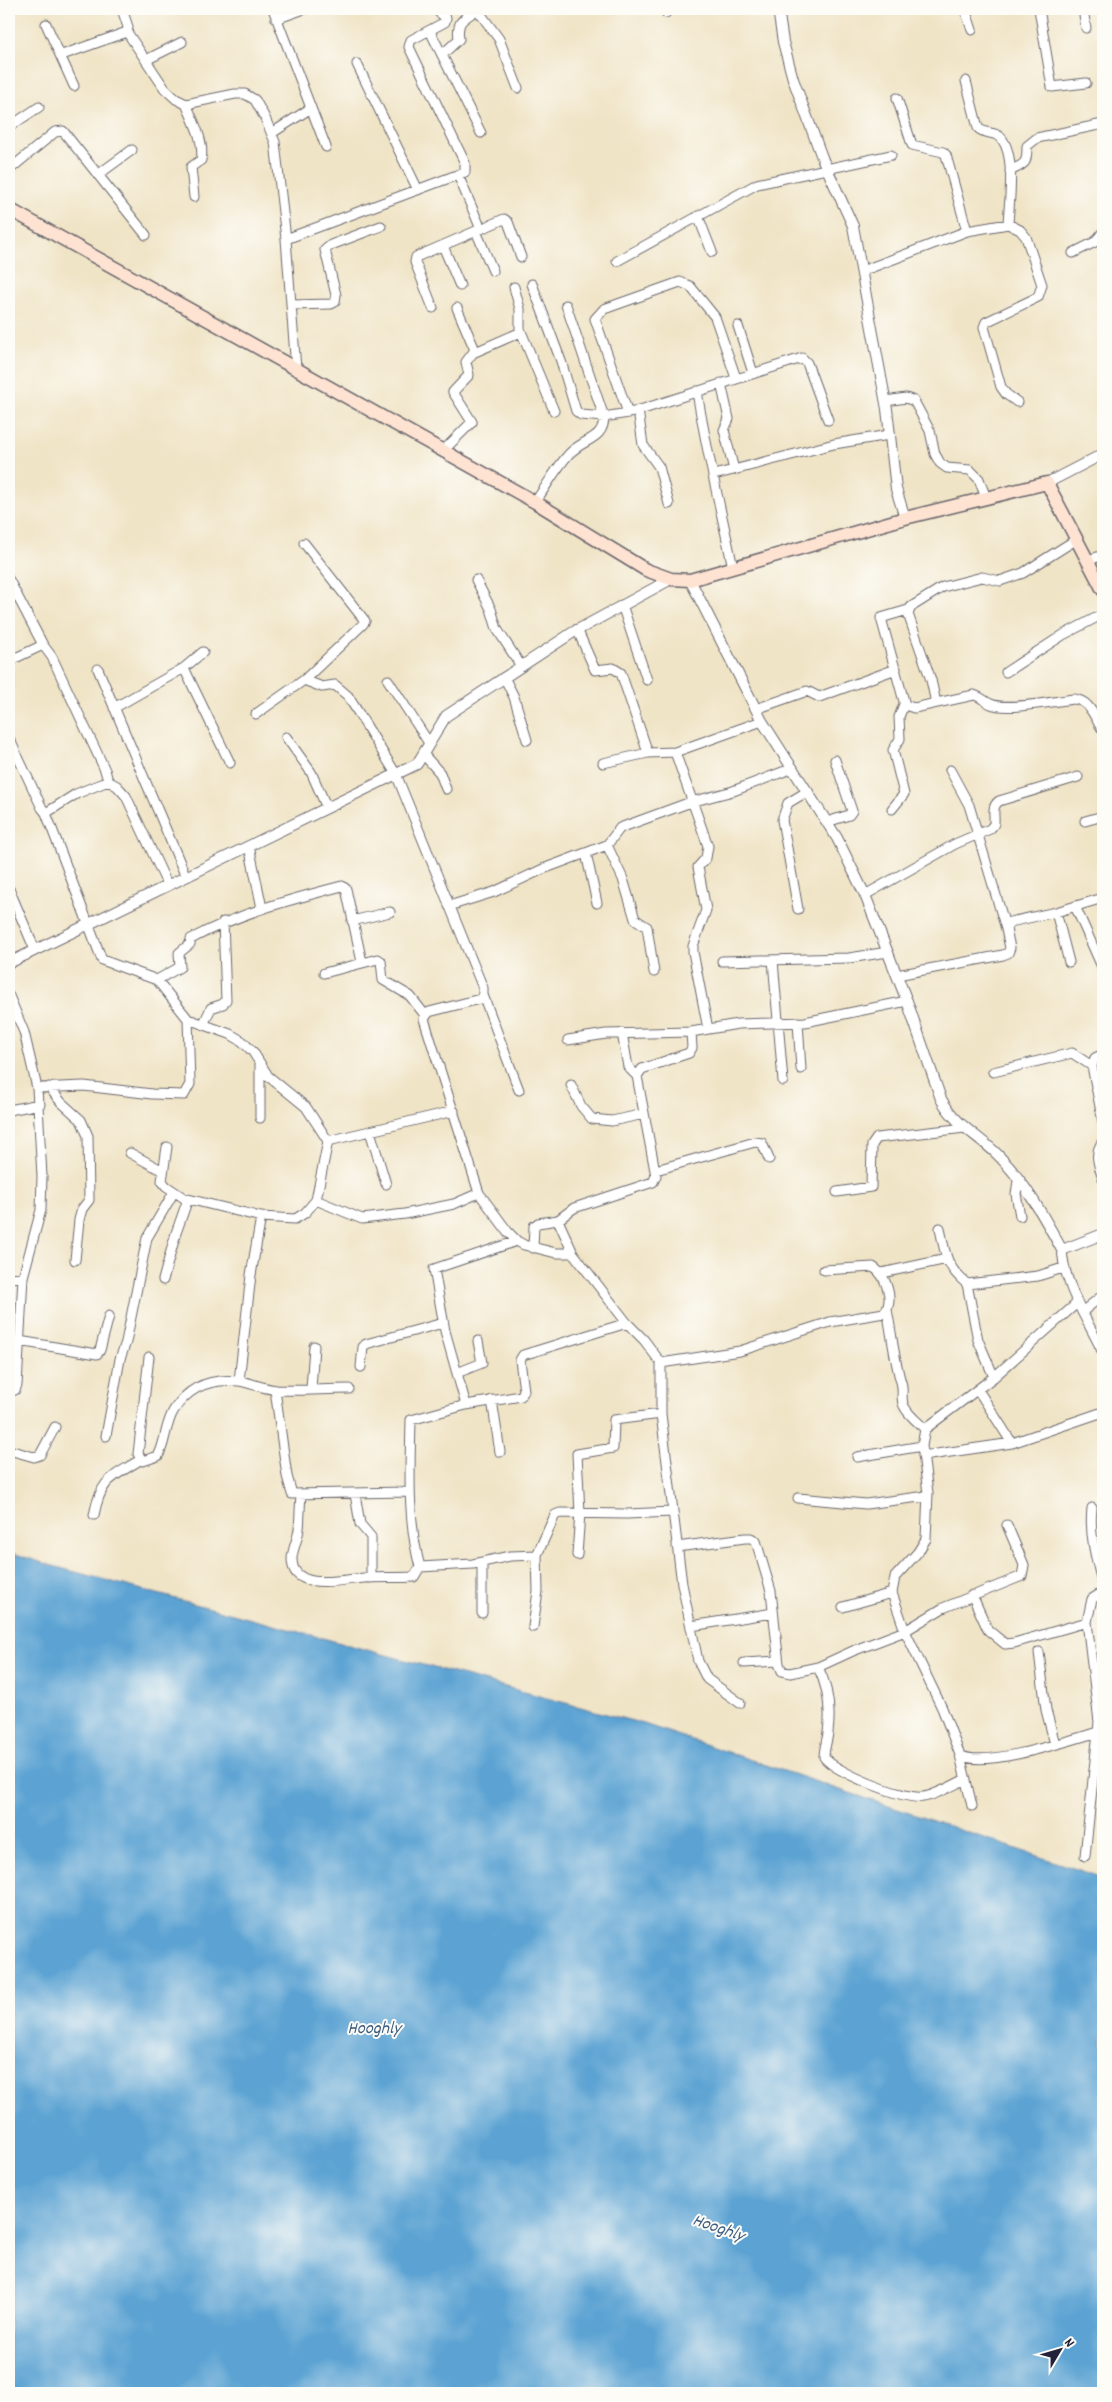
<svg xmlns="http://www.w3.org/2000/svg" width="1112" height="2402" viewBox="0 0 1112 2402" font-family="Dekko,sans-serif">
	<style>
		.water { fill: #5ca3d3; stroke: #3f6287 }
		.lines { fill: none; stroke-linecap: round; stroke-linejoin: round }
		.minor-casing { stroke: #6a666c; stroke-width: 11 }
		.tertiary-casing { stroke: #6a666c; stroke-width: 12 }
		.secondary-casing { stroke: #6a666c; stroke-width: 15 }
		.minor { stroke: #fff; stroke-width: 9 }
		.tertiary { stroke: #fff; stroke-width: 10 }
		.secondary { stroke: #fee3d2; stroke-width: 12 }
		.labels { text-anchor: middle; dominant-baseline: central; stroke-width: 4; stroke-linejoin: round; paint-order: stroke }
		.water-label { font-size: 18px; font-style: italic; fill: #3c5c7f; stroke: #fdfcf7 }
	</style>
	<rect width="100%" height="100%" fill="#fdfcf7"/>
	<filter id="ink" filterUnits="userSpaceOnUse"><feTurbulence type="fractalNoise" baseFrequency=".02" numOctaves="2"/><feDisplacementMap in="SourceGraphic" scale="10" xChannelSelector="R" yChannelSelector="G"/><feConvolveMatrix kernelMatrix="1 2 1 2 8 2 1 2 1" color-interpolation-filters="sRGB"/></filter>
	<filter id="wash" filterUnits="userSpaceOnUse"><feTurbulence type="fractalNoise" baseFrequency=".0096" numOctaves="4" result="noise"/><feDisplacementMap in="SourceGraphic" scale="20" xChannelSelector="R" yChannelSelector="G"/><feGaussianBlur stdDeviation="1.12" result="paint"/><feColorMatrix in="noise" values="0 0 0 0 0 0 0 0 0 0 0 0 0 0 0 0 0 1.4 0 .05"/><feComposite in="paint" operator="in"/></filter>
	<g filter="url(#wash)">
		<rect width="100%" height="100%" fill="#f0e4c6"/>
		<!-- water -->
		<path class="water" d="M9 1552 53 1566 644 1724 1103 1878V2393H9Z"/>
	</g>
	<g filter="url(#ink)">
		<g class="lines">
			<defs>
				<path id="minor" d="M122 9 128 27 127 32 165 89 176 99 186 104 235 94H245L255 100 265 118 275 142 286 239 296 369
					M273 9 326 147
					M477 9 499 39 518 88
					M665 9 666 13
					M965 9 972 30
					M1039 9 1052 87 1086 83
					M1083 9 1086 28
					M276 19 304 9
					M46 24 74 86
					M430 31 481 133
					M62 55 127 32
					M442 55 459 39C456 20 464 19 478 9
					M146 60 182 42
					M357 64 418 190
					M966 81 978 128C985 135 997 131 1002 139 1016 158 1009 202 1008 224
					M897 98 912 145 943 152 946 155 967 231
					M186 104C193 120 205 142 201 160L191 167 194 197
					M9 127 39 107
					M272 133 311 108
					M9 170 55 132 63 131 146 235
					M1010 171C1026 163 1027 164 1027 146L1037 138 1103 124
					M99 174 132 150
					M458 175 481 229
					M698 216 712 252
					M476 231 493 271
					M286 239 465 172V163L409 47 411 40 445 22 446 18 435 9
					M9 245V246
					M443 246 460 286
					M1073 253 1095 242 1103 232
					M617 261 757 184 891 155
					M862 271 967 231 1008 224 1020 230 1026 237 1042 285 1038 297 986 322 984 327 1001 387 1006 394 1017 402
					M532 284 561 361 576 411 581 415 604 417 634 412 802 358 807 363 828 420
					M514 287 520 309V329L554 411
					M291 305 331 304 335 302 336 295 325 250 331 245 381 226
					M433 308 415 262 416 257 504 219 508 222 521 257
					M738 326 753 373
					M473 353 521 332
					M721 383 729 419 724 430 734 470
					M697 391C706 451 721 509 733 568
					M886 401 906 398 914 401 930 431 935 454 940 463 947 468 970 470 979 479 986 498
					M638 410 643 445 659 467 669 504
					M628 413 595 319 604 309 680 282 690 286 715 317 736 378
					M443 451 472 422 453 392 469 375 466 362 475 350 457 308
					M714 475 834 444 889 435
					M535 502C546 487 556 468 569 454 584 438 604 440 604 417L566 305
					M1089 560 1103 555
					M9 580 43 645 52 657 105 770 108 781 117 786 126 796 168 886
					M476 580 491 609 497 629 521 666
					M622 605 647 680
					M908 610 881 618 905 705 914 708 974 695C982 697 985 702 991 704 1006 711 1056 701 1074 699 1091 701 1094 718 1103 730
					M577 629 595 670 613 668 621 673 648 753
					M9 661 43 645
					M184 668 230 763
					M98 669 186 877
					M1006 672 1063 635 1103 614
					M504 677 514 697 527 740
					M388 680 429 743
					M303 681 363 624 365 621 304 543
					M936 703 931 680 908 614 911 607 943 587 982 577 1000 581 1023 573 1077 539
					M114 708 184 668 203 652
					M756 709 807 691 819 697 896 669
					M256 714 304 680 322 687 335 685 348 696 396 774 483 988V995L480 999 429 1012 424 1019 479 1193 508 1232 517 1241 524 1245 556 1253H573L627 1323 644 1340 661 1363V1414L614 1420 613 1448 577 1454 580 1513 577 1555
					M286 737 311 772 327 808
					M9 738 42 808 46 813 102 960 157 980 188 1019 190 1084 184 1095 152 1094 84 1086 37 1088
					M675 752 708 846 706 858 698 867 706 910 693 946V952L708 1029
					M423 754 440 773 446 789
					M603 763 648 753 675 752 762 721
					M950 770 969 805 1006 929
					M892 809 904 794 893 750 900 739 899 717 904 704
					M46 813 76 794 108 781
					M1085 821 1103 816
					M827 822 849 815 852 811 835 760
					M607 845 623 879 635 919 647 927 654 972
					M249 846 262 908
					M586 853 597 903
					M9 889 35 950
					M865 895 955 844 990 829 994 824C995 814 991 807 999 801L1078 777
					M449 906 494 892 543 869 607 845 620 828 691 802 733 791 793 768
					M1075 906 1103 969
					M798 909 782 820 788 803 808 791
					M1056 912 1069 962
					M352 921 390 912
					M773 960 783 1081
					M722 961 849 958 888 952
					M324 973 378 959 381 961 383 980 410 996 425 1015
					M897 975 1003 955 1008 953 1010 948 1006 929 1010 922 1056 912 1103 898
					M157 980 180 967 179 953 190 944 191 939C239 913 289 900 342 886L346 889 362 962
					M483 995 519 1090
					M9 996 24 1032 37 1088 42 1176 41 1210 23 1277 17 1385 15 1390 9 1392
					M188 1019 230 1034 242 1041 253 1052 268 1076 306 1107 328 1141
					M798 1022 801 1069
					M204 1023 211 1008 223 1004 226 1000 223 922
					M622 1033 628 1067 637 1076
					M568 1040 606 1034 691 1032 738 1024 805 1022 907 1001
					M1103 1054 1095 1058 1092 1066 1103 1122
					M260 1065V1118
					M993 1072 1072 1053 1092 1066
					M571 1085 581 1106 592 1119 612 1121 644 1114
					M49 1087 61 1102 81 1120 88 1136 89 1200 82 1209 79 1220 75 1260
					M9 1110 40 1104
					M370 1131 386 1184
					M328 1141 454 1111
					M1103 1141C1093 1154 1099 1165 1103 1179
					M167 1147 162 1181 166 1186 184 1198 261 1217 295 1219 305 1213 316 1200 328 1141
					M130 1153 163 1171
					M656 1170 755 1142 762 1143 769 1159
					M1018 1181 1016 1194 1020 1216
					M837 1192 871 1187 872 1145 877 1138 965 1128
					M316 1200 362 1219 405 1214 454 1204 479 1193
					M940 1228C945 1254 946 1267 967 1284L978 1340 994 1377
					M533 1248 534 1226 538 1223 558 1220
					M1062 1250C1065 1289 1087 1318 1103 1353
					M573 1253 558 1220 574 1208 653 1182 656 1176 637 1076 642 1069 689 1053 692 1048 691 1032
					M882 1273 947 1259
					M9 1278 23 1277
					M163 1280 176 1233 188 1199
					M967 1284 1038 1276 1063 1268
					M1076 1304 994 1377 925 1429 922 1446 928 1493 926 1539 918 1552 895 1577 892 1593 905 1631 942 1708 960 1755C983 1769 1071 1740 1098 1732
					M887 1310C892 1334 894 1359 901 1382 904 1390 900 1399 904 1406 908 1415 918 1422 925 1429
					M1082 1312 1103 1295
					M19 1341 97 1354 100 1350 109 1316
					M149 1357 138 1454 143 1461 158 1456C165 1446 165 1424 174 1410 189 1386 211 1378 239 1381 252 1383 264 1389 277 1390 301 1391 325 1389 349 1389
					M661 1363 740 1351 830 1322 884 1313C895 1301 886 1275 873 1267L824 1270
					M361 1367 363 1347 366 1344 443 1323
					M457 1373 482 1363 478 1341
					M239 1381 251 1275 261 1217
					M311 1389 314 1346
					M275 1390 287 1476 292 1494 409 1492
					M978 1390 1012 1443
					M492 1400 500 1452
					M466 1405 445 1331 434 1269 517 1241
					M661 1414 682 1584 698 1661 707 1679 740 1703
					M106 1436 120 1359 126 1342 147 1238 174 1192
					M9 1450 34 1457 40 1455 55 1427
					M923 1456 1012 1443 1103 1412
					M857 1457 922 1446
					M301 1494C300 1506 300 1518 299 1529 298 1539 292 1550 292 1559 292 1593 344 1579 364 1578 381 1577 398 1578 414 1577L420 1567
					M355 1494 360 1524 371 1537V1578
					M798 1498 866 1504 927 1496
					M1092 1508C1089 1535 1096 1559 1103 1585
					M94 1515C101 1479 111 1478 140 1460
					M677 1547 745 1538H751L756 1541 771 1591 779 1664 782 1671 790 1673 818 1667 855 1650 905 1631 943 1608 1022 1576 1024 1565 1007 1525
					M537 1555 510 1556 473 1564 420 1567C407 1519 410 1469 411 1420L466 1405 521 1396 524 1391 520 1360 523 1355 627 1323
					M482 1562V1613
					M972 1595 988 1630 1005 1644 1014 1643 1087 1622
					M843 1607 892 1593
					M691 1626 773 1613
					M533 1627 538 1591 537 1555 555 1515 560 1513 627 1514 672 1512
					M1039 1652 1046 1710 1055 1744
					M744 1663 778 1661
					M818 1667C828 1687 831 1710 828 1733 827 1741 824 1749 824 1757 834 1772 905 1800 923 1797 935 1796 955 1784 966 1779
					M960 1755 972 1806
					M1085 1856 1099 1722 1087 1622 1092 1599 1103 1592"/>
				<path id="tertiary" d="M778 9 783 42 793 79 823 160 853 226 887 409 896 489 905 518
					M1047 483 1103 454
					M690 580 762 721 837 838 865 895 907 1001 941 1099C957 1127 977 1134 998 1155 1025 1182 1044 1217 1062 1250L1103 1234
					M9 963 417 764 446 716 572 633 671 579"/>
				<path id="secondary" d="M9 209 535 502 646 570 671 579 690 580 905 518 1047 483 1103 590"/>
			</defs>
			<!-- minor casing -->
			<use href="#minor" class="minor-casing"/>
			<!-- tertiary casing -->
			<use href="#tertiary" class="tertiary-casing"/>
			<!-- secondary casing -->
			<use href="#secondary" class="secondary-casing"/>
			<!-- minor -->
			<use href="#minor" class="minor"/>
			<!-- tertiary -->
			<use href="#tertiary" class="tertiary"/>
			<!-- secondary -->
			<use href="#secondary" class="secondary"/>
		</g>
	</g>
	<g class="labels">
		<!-- water labels -->
		<g class="water-label">
			<text x="374" y="2029">Hooghly</text>
			<text transform="translate(718 2229) rotate(19)">Hooghly</text>
		</g>
	</g>
	<!-- margin -->
	<rect width="1112" height="2402" fill="none" stroke="#fdfcf7" stroke-width="30"/>
	<!-- north arrow -->
	<g transform="translate(1060 2350) rotate(52)" stroke="#fdfcf7" stroke-width="4" paint-order="stroke">
	<path d="M0-4L9 19L0 12L-9 19Z" fill="#22223b"/>
	<text y="-8" font-size="14" font-weight="bold" text-anchor="middle" fill="#22223b">N</text>
	</g>
</svg>
